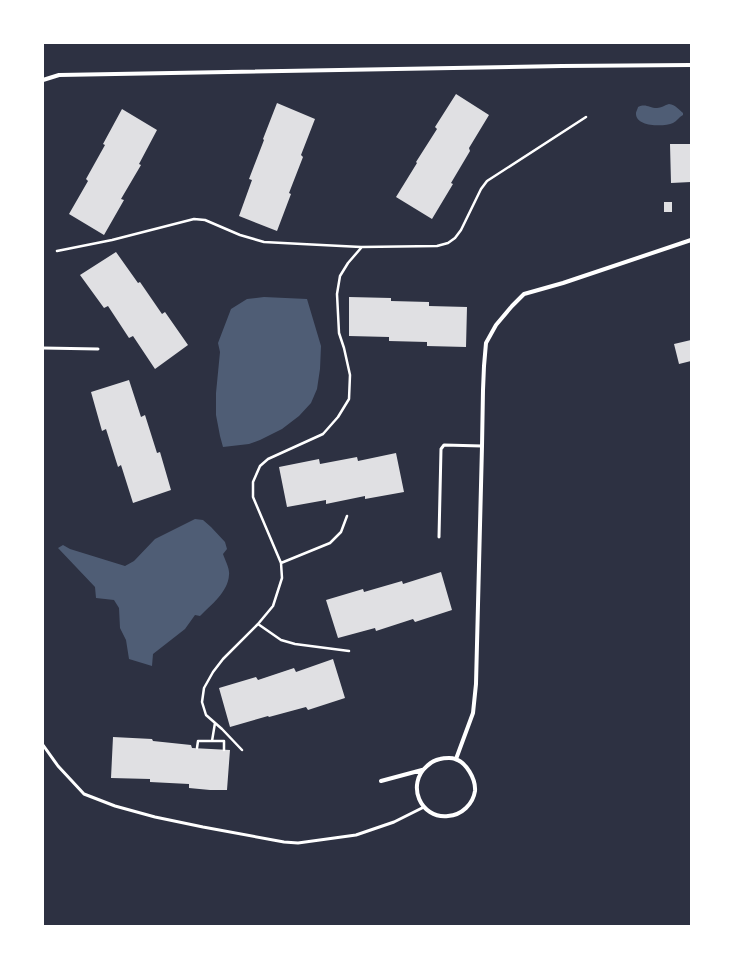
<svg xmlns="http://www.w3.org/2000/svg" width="734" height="969" viewBox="0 0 734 969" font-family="Roboto,sans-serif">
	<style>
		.water { fill: #4f5d75 }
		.building { fill: #e0e0e3 }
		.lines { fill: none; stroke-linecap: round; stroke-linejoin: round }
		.path { stroke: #fff; stroke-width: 2.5 }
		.service { stroke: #fff; stroke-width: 3 }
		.minor { stroke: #fff; stroke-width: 4 }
	</style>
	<rect width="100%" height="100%" fill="#2d3142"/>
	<!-- water -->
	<path class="water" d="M669 104C676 105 678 109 683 113V115C679 117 677 121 673 123 664 127 635 127 636 113 636 112 638 108 638 107 646 103 649 108 657 108 661 108 665 105 669 104Z
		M264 297 307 299 321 346 320 369 317 389 311 403 299 416 282 429 260 440 249 444 223 447 220 436 216 415V393L220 352 218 343 231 309 247 299Z
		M195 519 203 520 211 527 225 542 227 549 223 554C225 560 230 569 229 575 228 592 211 605 200 616L195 615 185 629 153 654 152 666 129 659 126 640 120 628 119 608 114 600 96 598 95 587 58 548 63 545 70 549 125 566 134 561 155 539Z"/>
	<!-- building -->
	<path class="building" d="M456 94 489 115 469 148 470 151 451 183 453 184 432 219 396 197 417 163 416 162 437 129 435 127Z
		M277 103 315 119 301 155 303 157 289 193 291 194 277 231 239 216 252 180 249 179 264 140 263 139Z
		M122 109 157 130 139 164 141 165 121 199 124 200 104 235 69 214 88 181 86 179 105 145 103 144Z
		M670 144H691V182L671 183Z
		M664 202H672V212H664Z
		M116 252 138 283 140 282 162 314 165 312 188 345 155 369 133 336 129 338 108 306 104 308 80 275Z
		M349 297 391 298V301L429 302V306L467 307 466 347 427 346V342L389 341V337L349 336Z
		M691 340V361L679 364 674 344Z
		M129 380 141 417 145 415 157 453 160 452 171 490 133 503 121 465 118 467 106 429 102 431 91 392Z
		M396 453 404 492 365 499V496L326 504V500L287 507 279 467 319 459 320 464 357 457 358 461Z
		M441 572 452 610 415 622 413 619 376 631 375 628 338 638 326 600 363 589 364 592 402 581 403 584Z
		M333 659 345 698 308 710 306 707 269 717 268 716 230 727 219 688 256 677 258 680 294 668 296 672Z
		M113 737 152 739 153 741 191 745 192 748 230 750 227 790H210L189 788V784L150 782V779L111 778Z"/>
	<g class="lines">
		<!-- path -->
		<path class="path" d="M57 251 112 240 194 219 205 220 240 235 264 242 302 244 361 247 437 246 448 243 455 238 461 230 481 189 487 181 586 117
			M281 563 253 497V482L260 466 268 459 323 434 338 417 349 399 350 375 344 348 339 333 337 294 340 276 348 263 361 248
			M258 624 281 640 295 644 349 651
			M212 741H224V750
			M197 748 198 741H212L215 723
			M242 750 222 729 206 715 202 702 204 688 213 672 223 659 258 624 273 606 282 578 281 563 330 543 341 532 347 516"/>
		<!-- service -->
		<path class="service" d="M43 348 98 349
			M439 537 441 449 444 445 482 446
			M43 745 58 766 84 794 115 806 155 817 203 827 284 842 298 843 356 835 394 822 424 807"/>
		<!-- minor -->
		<path class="minor" d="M43 80 59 75 562 66 691 65
			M449 758C451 758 453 758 455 759 466 762 476 779 475 791 473 804 462 815 448 816 420 819 406 784 427 766 431 762 435 760 440 759 443 758 446 758 449 758Z
			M456 759 473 713 476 684 482 446 483 390 484 366 486 343 496 325 512 306 524 294 563 283 691 240
			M381 781 422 770"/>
	</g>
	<!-- border -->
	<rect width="734" height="969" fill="none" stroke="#ffffff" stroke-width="88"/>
</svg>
